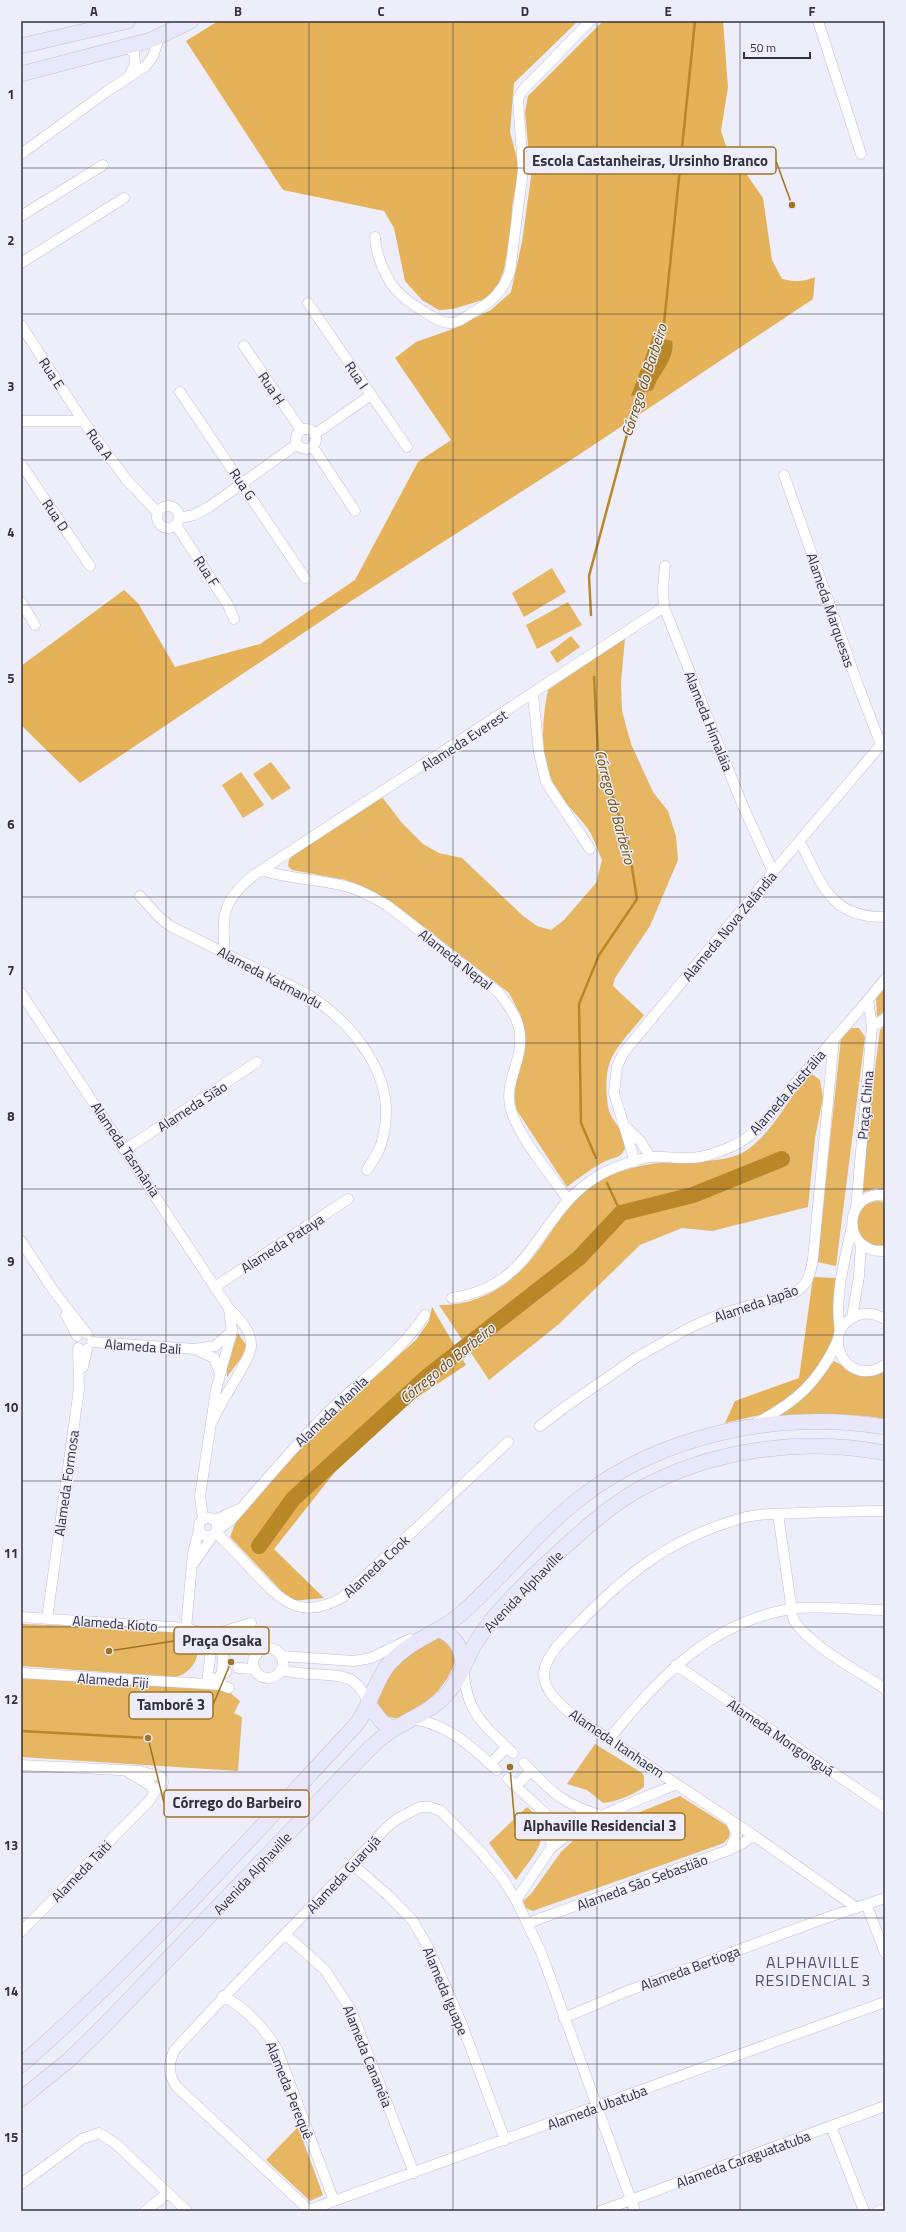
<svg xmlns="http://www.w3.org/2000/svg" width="906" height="2232" viewBox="0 0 906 2232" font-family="'Titillium Web',sans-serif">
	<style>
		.green { fill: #e6b663 }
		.forest { fill: #e5b259 }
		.water { fill: #b98728 }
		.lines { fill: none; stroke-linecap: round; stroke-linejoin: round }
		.stream { stroke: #b98728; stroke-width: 2.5 }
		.river { stroke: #b98728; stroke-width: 16 }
		.minor-casing { stroke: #c0bfdd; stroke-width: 11 }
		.secondary-casing { stroke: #c0bfdd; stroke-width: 16 }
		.minor { stroke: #fff; stroke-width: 10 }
		.secondary { stroke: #e9e8fb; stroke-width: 15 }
		.grid { fill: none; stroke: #32313d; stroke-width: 1; stroke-opacity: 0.55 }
		.labels { text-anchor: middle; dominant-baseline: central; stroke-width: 3; stroke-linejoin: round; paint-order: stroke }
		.street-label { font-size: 14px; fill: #32313d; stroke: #eeedfa }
		.water-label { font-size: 15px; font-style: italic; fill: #6f4d03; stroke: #eeedfa }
		.quarter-label { font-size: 16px; letter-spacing: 1px; fill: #52516b; stroke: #eeedfa }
		.leader { fill: none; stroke: #9e7423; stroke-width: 1.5 }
		.callout-dot { fill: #9e7423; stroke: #eeedfa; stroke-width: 1.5 }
		.callout { fill: #eeedfa; stroke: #9e7423; stroke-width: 1.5 }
		.callout-label { font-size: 15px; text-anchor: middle; font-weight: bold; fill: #32313d }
		.neatline { fill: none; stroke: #32313d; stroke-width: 1.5 }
		.grid-label { font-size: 13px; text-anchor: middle; font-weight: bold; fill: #32313d }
	</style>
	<rect width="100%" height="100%" fill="#eeedfa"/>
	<!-- green -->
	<path class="green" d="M552 568 566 592 524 617 512 593Z
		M568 602 582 625 537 649 526 625Z
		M571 636 580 647 557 663 550 652Z
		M625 638 621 682 622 711 631 744 653 792 668 811 676 836 678 860 650 926 615 978 613 986 644 1015C633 1030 614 1047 609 1065 605 1078 606 1098 609 1111 613 1124 633 1138 623 1152 620 1157 614 1158 608 1160 593 1167 580 1177 567 1187L516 1109 514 1097 523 1024 520 1014 509 993 393 903 346 880 292 870 288 866 289 860 294 854 382 797 402 823 423 844 439 853 462 858 522 915 537 926 551 930 564 920 596 883 602 860C597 849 593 834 585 825 576 813 565 804 558 792 539 762 541 724 548 690Z
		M271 762 291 788 272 800 253 774Z
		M241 772 264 805 243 818 222 785Z
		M885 986V1011L877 1017 876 996Z
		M885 1024V1190L876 1188 859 1194 880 1030Z
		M852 1028H859L865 1037 836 1266 817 1262 841 1038Z
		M812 1074 820 1080 823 1098 815 1138 808 1207 712 1231 682 1228 640 1245 559 1324 489 1380 439 1305C482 1305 515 1283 540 1248 556 1225 571 1200 594 1184 615 1170 646 1163 670 1162 692 1161 724 1163 744 1152 768 1138 788 1101 804 1080Z
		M878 1201 885 1202V1245C874 1247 869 1243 860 1237 855 1219 856 1204 878 1201Z
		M238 1333 246 1345 244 1354 227 1377V1366Z
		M834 1361 862 1376 885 1372V1419C843 1411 806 1416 764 1422L820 1380Z
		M21 1624 176 1629C179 1630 184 1631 187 1633 208 1645 195 1674 175 1677L21 1666Z
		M437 1637 443 1638 457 1654C451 1680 435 1697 413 1711 406 1715 398 1720 390 1717 384 1715 380 1708 377 1704L381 1687 400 1659Z
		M21 1678 219 1688 229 1692 240 1701 234 1713 242 1717 238 1771 21 1757Z
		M595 1744 642 1773 644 1776V1787C633 1795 616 1802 603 1803L587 1790 567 1784Z
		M680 1796 726 1825 730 1829 729 1837 724 1843 541 1908 533 1911 526 1908 523 1901 531 1894 561 1852 577 1837Z
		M527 1807C559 1832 533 1855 516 1880L489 1843Z
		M298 2127 323 2195 310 2201 266 2160Z"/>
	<!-- forest -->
	<path class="forest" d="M218 21H578L514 83 510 132 519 166 512 208 511 237 503 273 498 284 486 299 453 309 439 310 422 300 405 281 394 228 384 211 283 190 186 41Z
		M603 21H723L728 87 721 131 729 155 747 175 763 198 772 260 782 279C794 282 804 282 815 277L813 299 577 456 348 603 80 783 21 725V666L124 590 138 603 175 667 260 644 355 580 418 462 451 440 395 358 416 342 450 330 491 310 511 292 522 242 531 177 525 112 528 96Z
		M813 1277 837 1278 834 1334 825 1357 813 1375 782 1404 764 1414 725 1423 735 1401 799 1378Z
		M432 1307 466 1365 413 1400 335 1472 274 1549 324 1598 291 1601 230 1537 235 1524 319 1425 416 1340 429 1321Z"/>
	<!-- water -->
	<path class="water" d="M653 336 672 341C676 359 657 375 653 390L631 396Z"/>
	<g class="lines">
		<!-- stream -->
		<path class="stream" d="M658 340 664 324 695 21
			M591 615 589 576 628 431 641 390
			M594 677 598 751 628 843 637 899 599 955 579 1004 581 1123 596 1158
			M607 1183 621 1213
			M21 1731 148 1738"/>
		<!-- river -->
		<path class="river" d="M259 1546 293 1499 429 1375 579 1258 621 1213 693 1195 782 1159"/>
		<defs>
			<path id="minor" d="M818 21 861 154
				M128 47 134 53 135 64 129 77
				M21 154 106 92 146 66 153 56 160 35
				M21 216 103 165
				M375 237C376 256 387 283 401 295 409 303 419 308 428 314 435 318 443 324 451 323 458 323 464 318 470 314 490 303 503 293 510 271L523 170 518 99 522 91 590 21
				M21 263 124 198
				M308 303 407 447
				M21 325 83 421
				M244 346 301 430
				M180 392 305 578
				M21 421H83L126 479 158 513
				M296 439a10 10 0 1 1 20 0a10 10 0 1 1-20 0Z
				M315 434 371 395
				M313 447 355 511
				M21 464 90 566
				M784 475 858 685 881 745
				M157 517a11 11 0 1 1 22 0a11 11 0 1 1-22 0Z
				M179 518 194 515 209 507 297 444
				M176 525 228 605 234 619
				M665 566 663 589 664 607 742 804 773 872
				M21 602 35 625
				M533 695 539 753 546 782 590 849
				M800 842C822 884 830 918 885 917
				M262 870C291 880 323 879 352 888 365 892 376 899 388 906L498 992C508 1005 519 1018 520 1035 523 1061 503 1083 511 1110 521 1141 550 1173 568 1200
				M140 896 159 917 170 926 307 994C354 1024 398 1077 383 1137 381 1149 374 1159 367 1170
				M225 953C221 915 223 900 254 875L664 607
				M21 993 228 1307C238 1318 252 1330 251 1346 251 1360 220 1401 213 1420
				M872 1026 885 1019
				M628 1129 641 1142 650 1157
				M126 1149 257 1062
				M635 1162 614 1093 617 1066 624 1052 773 872 885 740
				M885 1195C842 1191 841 1254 885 1251
				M856 1209 872 1026 868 1000
				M21 1241 53 1290 87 1334
				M216 1286 348 1199
				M452 1298C538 1285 535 1214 598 1176 609 1169 639 1158 651 1157 667 1156 684 1160 700 1157 707 1156 715 1153 723 1150 761 1138 779 1101 804 1073 831 1042 860 1011 885 979
				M66 1315 77 1336
				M852 1317 859 1276 861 1244
				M885 1319C876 1314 866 1311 856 1316 818 1332 846 1390 885 1365
				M840 1331C834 1297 845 1259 852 1226
				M92 1342 195 1349 215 1346 230 1333
				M197 1350 214 1358 220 1373
				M83 1367 87 1349
				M756 1423C797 1402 819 1381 838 1340
				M540 1426 565 1407 637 1357 691 1327 723 1313 792 1294C808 1286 810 1276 813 1259L834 1038
				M778 1514 793 1618C805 1643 860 1672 885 1689
				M199 1527a9 9 0 1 1 18 0a9 9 0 1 1-18 0Z
				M203 1519 200 1496 216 1390 232 1331 229 1309
				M215 1520 239 1509
				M217 1530 230 1521C263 1484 294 1446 329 1411 362 1379 400 1353 425 1315
				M216 1532C229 1546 243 1560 256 1574 284 1604 303 1620 343 1597L508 1442
				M193 1564 214 1534
				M21 1617 186 1628 232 1641
				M47 1619 79 1389 78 1348
				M186 1628 193 1553 199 1530
				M242 1645 257 1654
				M253 1663a15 15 0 1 1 30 0a15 15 0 1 1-30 0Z
				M281 1656 354 1661 371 1658 410 1639
				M676 1665 885 1808
				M238 1668 255 1669
				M281 1670C291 1672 302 1674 312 1674 342 1676 357 1673 369 1705
				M464 1671C465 1711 486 1728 513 1753
				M21 1673 207 1684 226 1672
				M222 1673 224 1638
				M229 1688 221 1685 207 1684 212 1639 222 1632 251 1623
				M414 1719C451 1726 470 1746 497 1770
				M609 1739C659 1678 709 1623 790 1609 816 1605 858 1610 885 1610
				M524 1763C551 1792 564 1805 603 1816
				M490 1764 507 1747
				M21 1765 140 1771 153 1775
				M128 1772 150 1785
				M149 1782a7 7 0 1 1 14 0a7 7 0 1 1-14 0Z
				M508 1779 546 1814 552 1828 551 1848
				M516 1786 531 1771
				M729 1850 737 1835 731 1822
				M353 1865 389 1896 413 1921 428 1947 461 2022 505 2140
				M516 1900 551 1848C584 1819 636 1801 677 1784
				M867 1906 885 1953
				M857 1908 753 1835 571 1714C560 1704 545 1692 544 1676 543 1658 563 1640 574 1628 627 1573 671 1537 746 1517 762 1513 781 1514 797 1513 827 1512 856 1511 885 1511
				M528 1923 726 1851 742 1844 753 1835
				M21 1932 150 1800 157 1788
				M286 1935 325 1970 351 2010 414 2173
				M223 1996C247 2009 263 2026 277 2049L334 2201
				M564 2018 625 1992 820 1920 885 1898
				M831 2126 864 2211
				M21 2184 82 2139 99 2133 116 2144 187 2211
				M309 2210 885 2002
				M145 2211 168 2193
				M310 2211 176 2086C168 2073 168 2065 174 2051 243 1974 317 1904 386 1828L397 1819 420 1807H430L441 1811 481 1852 503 1879 516 1900 541 1952 635 2211
				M601 2211 885 2106
				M878 2211 885 2209"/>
			<path id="secondary" d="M21 46 128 21
				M21 74 151 40 191 21
				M439 1630C457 1636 463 1651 463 1669
				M369 1705 382 1722 394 1729
				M21 2065C140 1961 246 1843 354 1727 370 1709 373 1684 388 1665 411 1638 437 1635 462 1613 503 1577 536 1533 579 1499 663 1433 781 1410 885 1427
				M21 2099 69 2060 104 2026 369 1749C377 1742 385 1734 394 1729 412 1718 431 1711 447 1694 458 1682 463 1667 470 1653 476 1640 486 1628 495 1616 514 1594 536 1573 558 1553 583 1530 608 1507 638 1490 712 1449 802 1437 885 1453"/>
		</defs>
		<!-- minor casing -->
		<use href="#minor" class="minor-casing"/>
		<!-- secondary casing -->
		<use href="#secondary" class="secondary-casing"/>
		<!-- minor -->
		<use href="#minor" class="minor"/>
		<!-- secondary -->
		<use href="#secondary" class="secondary"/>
	</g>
	<!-- grid -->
	<path class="grid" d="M166 21V2211M309 21V2211M453 21V2211M597 21V2211M740 21V2211M21 168H885M21 314H885M21 460H885M21 605H885M21 751H885M21 897H885M21 1043H885M21 1189H885M21 1335H885M21 1481H885M21 1627H885M21 1772H885M21 1918H885M21 2064H885"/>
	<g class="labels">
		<!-- street labels -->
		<g class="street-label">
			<text transform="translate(52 373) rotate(57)">Rua E</text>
			<text transform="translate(357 375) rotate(56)">Rua I</text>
			<text transform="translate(272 388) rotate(56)">Rua H</text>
			<text transform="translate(100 444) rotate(54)">Rua A</text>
			<text transform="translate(243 484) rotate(56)">Rua G</text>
			<text transform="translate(56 515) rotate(56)">Rua D</text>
			<text transform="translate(207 571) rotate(57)">Rua F</text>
			<text transform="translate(831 610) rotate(71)">Alameda Marquesas</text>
			<text transform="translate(709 721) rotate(68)">Alameda Himaláia</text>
			<text transform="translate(464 740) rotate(-33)">Alameda Everest</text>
			<text transform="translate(729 926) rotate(-50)">Alameda Nova Zelândia</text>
			<text transform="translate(456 959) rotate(38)">Alameda Nepal</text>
			<text transform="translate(270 977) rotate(28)">Alameda Katmandu</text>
			<text transform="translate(787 1092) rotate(-49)">Alameda Austrália</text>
			<text transform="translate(865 1105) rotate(-85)">Praça China</text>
			<text transform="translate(192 1106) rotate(-33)">Alameda Sião</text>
			<text transform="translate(126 1149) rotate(56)">Alameda Tasmânia</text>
			<text transform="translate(282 1243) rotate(-33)">Alameda Pataya</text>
			<text transform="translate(756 1303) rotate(-19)">Alameda Japão</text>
			<text transform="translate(143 1346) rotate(4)">Alameda Bali</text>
			<text transform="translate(331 1411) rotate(-44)">Alameda Manila</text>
			<text transform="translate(66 1483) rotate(-82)">Alameda Formosa</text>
			<text transform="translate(376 1566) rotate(-43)">Alameda Cook</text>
			<text transform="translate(523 1591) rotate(-46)">Avenida Alphaville</text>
			<text transform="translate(115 1623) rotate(4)">Alameda Kioto</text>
			<text transform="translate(113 1680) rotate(4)">Alameda Fiji</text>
			<text transform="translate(781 1737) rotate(34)">Alameda Mongonguá</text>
			<text transform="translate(617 1743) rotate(34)">Alameda Itanhaem</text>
			<text transform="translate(81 1871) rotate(-46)">Alameda Taiti</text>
			<text transform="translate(252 1873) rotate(-47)">Avenida Alphaville</text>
			<text transform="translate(343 1874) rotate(-47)">Alameda Guarujá</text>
			<text transform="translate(642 1882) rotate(-20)">Alameda São Sebastião</text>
			<text transform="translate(690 1968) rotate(-20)">Alameda Bertioga</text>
			<text transform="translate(446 1991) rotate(67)">Alameda Iguape</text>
			<text transform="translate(368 2056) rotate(68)">Alameda Cananéia</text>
			<text transform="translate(290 2090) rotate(68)">Alameda Perequê</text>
			<text transform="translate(597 2107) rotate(-20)">Alameda Ubatuba</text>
			<text transform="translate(743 2159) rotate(-20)">Alameda Caraguatatuba</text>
		</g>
		<!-- water labels -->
		<g class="water-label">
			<text transform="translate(644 380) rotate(-72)">Córrego do Barbeiro</text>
			<text transform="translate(615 807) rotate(75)">Córrego do Barbeiro</text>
			<text transform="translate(447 1363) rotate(-39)">Córrego do Barbeiro</text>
		</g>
		<!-- quarter labels -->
		<g class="quarter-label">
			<text x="813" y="1962">ALPHAVILLE<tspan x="813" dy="18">RESIDENCIAL 3</tspan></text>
		</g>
	</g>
	<!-- callouts -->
	<path class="leader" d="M792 205L776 161M109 1651L174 1641M231 1662L213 1705M148 1738L164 1803M510 1767L515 1826"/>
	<g class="callout-dot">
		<circle cx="792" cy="205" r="4"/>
		<circle cx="109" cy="1651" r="4"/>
		<circle cx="231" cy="1662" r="4"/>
		<circle cx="148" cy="1738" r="4"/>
		<circle cx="510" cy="1767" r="4"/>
	</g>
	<g class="callout">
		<rect x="524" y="147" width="252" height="27" rx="4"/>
		<rect x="174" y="1627" width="95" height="27" rx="4"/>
		<rect x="129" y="1692" width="84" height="27" rx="4"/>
		<rect x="164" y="1790" width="145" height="27" rx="4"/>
		<rect x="515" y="1813" width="170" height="27" rx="4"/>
	</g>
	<g class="callout-label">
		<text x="650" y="166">Escola Castanheiras, Ursinho Branco</text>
		<text x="222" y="1646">Praça Osaka</text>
		<text x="171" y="1710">Tamboré 3</text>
		<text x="237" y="1808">Córrego do Barbeiro</text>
		<text x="600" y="1831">Alphaville Residencial 3</text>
	</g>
	<!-- border -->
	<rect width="906" height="2232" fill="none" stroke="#eeedfa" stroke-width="44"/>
	<!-- scale -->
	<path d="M744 52v6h66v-6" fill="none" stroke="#32313d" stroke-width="2"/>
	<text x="750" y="52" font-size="12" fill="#32313d" stroke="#eeedfa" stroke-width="3" paint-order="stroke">50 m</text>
	<rect x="22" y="22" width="862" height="2188" class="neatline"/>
	<g class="grid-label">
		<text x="94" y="16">A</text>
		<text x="238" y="16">B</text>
		<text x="381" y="16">C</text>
		<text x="525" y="16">D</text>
		<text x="668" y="16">E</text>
		<text x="812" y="16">F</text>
		<text x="11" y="99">1</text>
		<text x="11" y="245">2</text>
		<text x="11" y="391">3</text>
		<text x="11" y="537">4</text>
		<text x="11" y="683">5</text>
		<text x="11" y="829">6</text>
		<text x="11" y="975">7</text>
		<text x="11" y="1121">8</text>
		<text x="11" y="1266">9</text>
		<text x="11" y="1412">10</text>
		<text x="11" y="1558">11</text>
		<text x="11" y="1704">12</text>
		<text x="11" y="1850">13</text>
		<text x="11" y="1996">14</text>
		<text x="11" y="2142">15</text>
	</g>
</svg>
